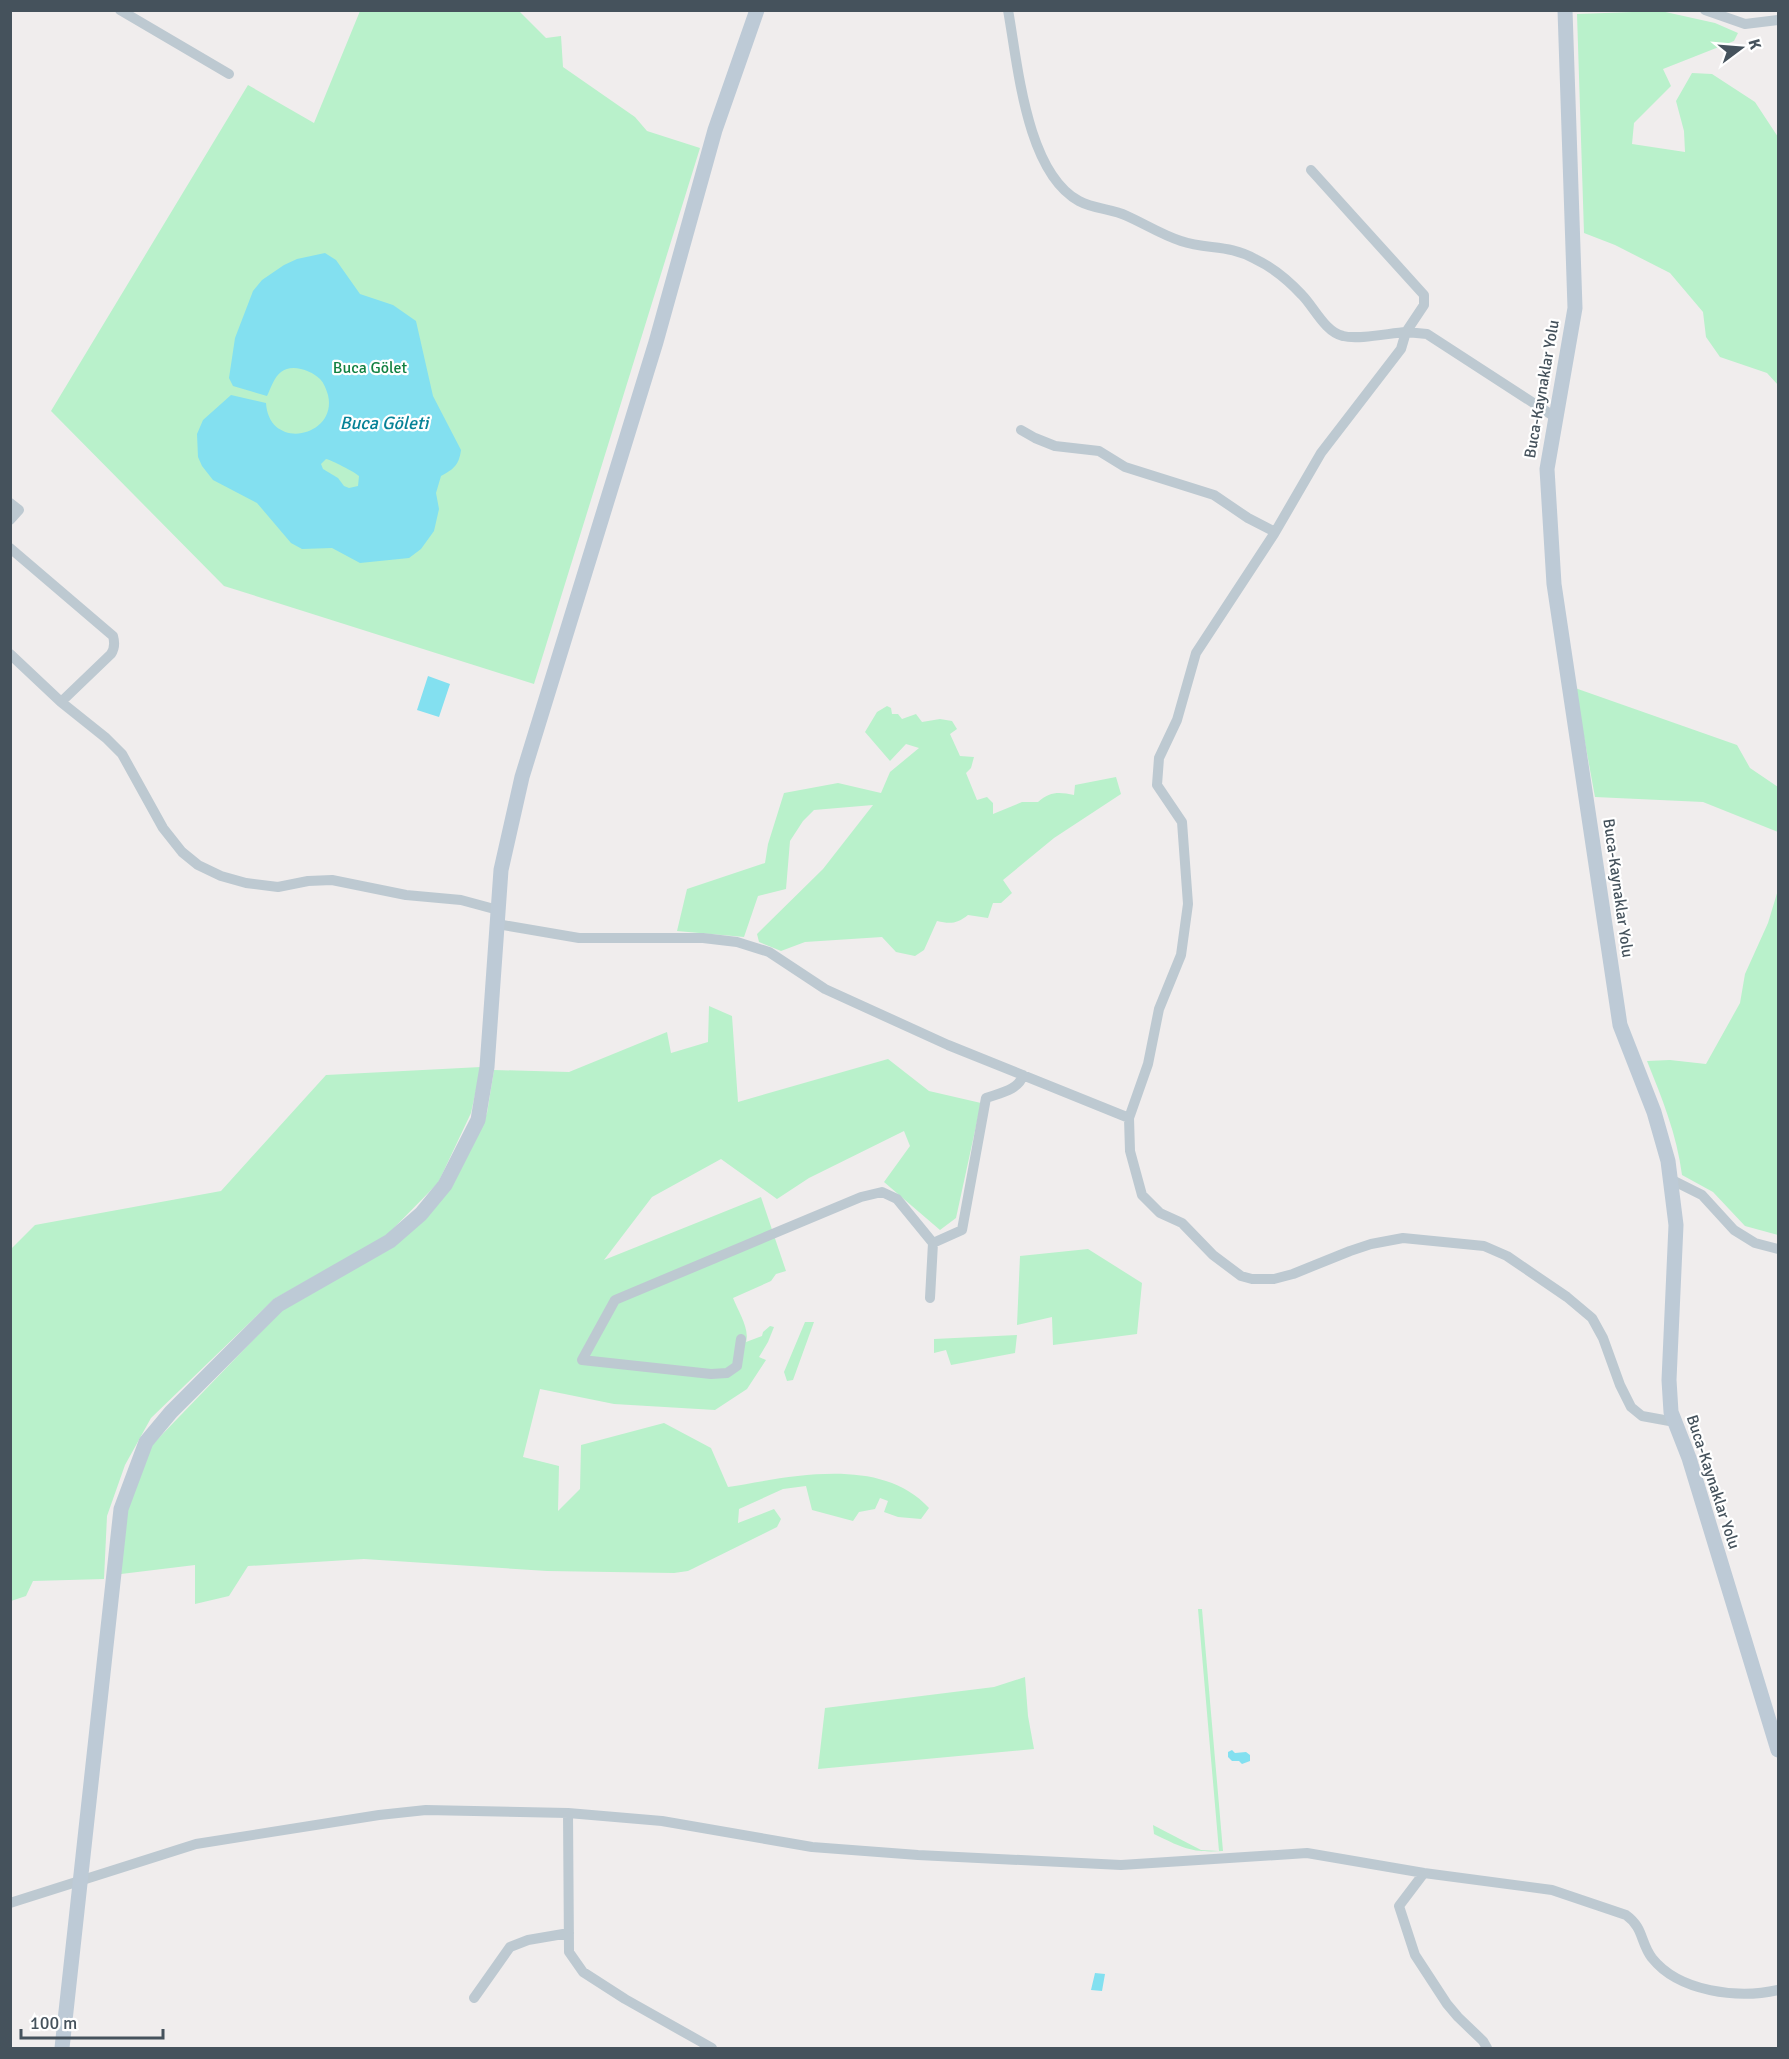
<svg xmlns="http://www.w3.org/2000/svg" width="1789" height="2059" viewBox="0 0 1789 2059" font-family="Signika,sans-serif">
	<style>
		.green { fill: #b9f1cb }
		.water { fill: #83e0f0; fill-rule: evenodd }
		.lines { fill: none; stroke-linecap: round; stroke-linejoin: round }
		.street { stroke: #bdc9d1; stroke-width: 10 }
		.secondary { stroke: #bdcad6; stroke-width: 15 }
		.labels { text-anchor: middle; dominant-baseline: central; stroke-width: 4.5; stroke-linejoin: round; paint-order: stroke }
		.park-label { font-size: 16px; fill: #128142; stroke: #fff }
		.street-label { font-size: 16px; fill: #45525c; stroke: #fff }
		.water-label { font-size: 18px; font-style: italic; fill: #068297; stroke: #fff }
	</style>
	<rect width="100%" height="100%" fill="#f0eded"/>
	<!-- green -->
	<path class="green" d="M360 11H519L546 38 561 36 563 67 635 117 647 131 700 148 534 684 224 586 51 411 248 85 314 123Z
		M1661 11 1715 23 1738 33 1734 41 1663 69 1671 86 1634 123 1632 144 1685 152 1684 131 1676 101 1692 73 1712 74 1755 102 1778 137V385L1767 373 1720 357 1706 337 1703 312 1670 273 1615 245 1584 233 1577 14Z
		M1575 688 1737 745 1750 768 1778 787V832L1703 802 1595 797Z
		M887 706 891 708 892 714H898L902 719 916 714 922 722 940 719 952 721 957 729 950 734 960 756 974 757 971 768 966 773 977 800 987 797 993 803V814L1022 802H1038C1050 791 1060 792 1074 795L1075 785 1116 777 1121 794 1054 838 1003 880 1012 893 1001 903H993L988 918 968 915C957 924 950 924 937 921L924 950 915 956 896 952 882 937 805 942 781 951 759 942 757 934 823 869 873 805 814 810 803 821 790 841 786 889 758 896 744 937 677 931 687 889 765 863 768 844 784 793 838 783 881 793 890 772 919 748 906 744 890 761 865 732 877 712Z
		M1778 890V1235L1745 1226 1713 1192 1682 1175C1677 1135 1662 1098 1647 1061L1670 1060 1706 1064 1740 1003 1745 974 1768 923Z
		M709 1006 732 1016 738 1102 888 1059 929 1091 981 1103 956 1218 940 1230 884 1182 910 1146 904 1131 809 1178 777 1199 721 1159 652 1197 604 1260 761 1197 786 1271 776 1274 771 1281 733 1298C738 1311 750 1329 746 1342L762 1336 763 1332 770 1326 774 1327 768 1342 759 1357 766 1360 747 1389 715 1410 614 1404 540 1389 523 1457 559 1466 558 1511 580 1489 581 1445 664 1423 711 1448 728 1487C790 1477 880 1455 929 1508L921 1519 898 1517 884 1512 888 1501 880 1498 875 1509 859 1512 853 1521 812 1510 806 1486 783 1489 739 1509 738 1523 774 1509 781 1519 777 1527 688 1571 674 1573 547 1571 364 1559 248 1566 229 1596 195 1604V1565L121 1574 126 1503 152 1445 282 1310 395 1246 468 1155 487 1113 494 1070 569 1072 667 1032 671 1053 708 1042Z
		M481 1067 471 1113 438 1183 385 1237 274 1299 151 1418 125 1465 107 1516 104 1579 33 1581 26 1596 11 1601V1249L35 1225 221 1191 326 1075Z
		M1088 1249 1142 1283 1137 1334 1053 1345 1052 1317 1017 1325 1020 1256Z
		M805 1322H814L793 1380 787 1381 784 1372Z
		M1017 1335 1015 1353 951 1365 946 1350 934 1353V1339Z
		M1198 1609H1202L1223 1851C1191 1853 1183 1848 1154 1834L1153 1825 1201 1850 1219 1851Z
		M1025 1677 1028 1716 1034 1749 818 1769 825 1708 994 1687Z"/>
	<!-- water -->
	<path class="water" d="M325 253 336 260 360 294 393 305 416 321 433 396 461 450C459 465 454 469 441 476L436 493 439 509 434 531 421 549 409 558 360 563 332 548 302 549 291 543 257 503 213 480 202 466 198 457 197 434 203 420 231 395 266 403C269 452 338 437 328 395 326 389 324 383 320 379 312 371 292 363 281 372 274 377 271 388 267 396L233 386 229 378 235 338 253 291 262 280 284 265 297 259ZM326 459C331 460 355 472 359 476L358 486 349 488 344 486 338 478 323 469 321 464Z
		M428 676 450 684 439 717 417 710Z
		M1232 1750 1235 1753 1246 1752 1250 1755V1761L1242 1764 1239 1761H1232L1228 1757V1752Z
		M1095 1973 1105 1974 1102 1991 1091 1990Z"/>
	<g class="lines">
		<!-- street -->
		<path class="street" d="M120 10 229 74
			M1008 10C1018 65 1026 172 1079 201 1094 209 1112 209 1127 216 1145 224 1162 235 1181 241 1207 250 1229 244 1255 259 1272 267 1289 281 1302 295 1314 307 1325 332 1343 336 1358 340 1390 333 1406 332L1424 305V295L1311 170
			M1705 10 1745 24 1778 20
			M1555 417 1427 334 1406 332 1401 349 1321 453 1274 534 1196 653 1177 720 1159 758 1157 785 1182 822 1188 904 1181 955 1159 1009 1148 1064 1129 1118 1130 1151 1142 1195 1160 1213 1182 1223 1213 1255 1241 1276 1252 1279H1274L1293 1274 1350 1251 1371 1244 1403 1238 1484 1246 1507 1256 1567 1297 1592 1318 1603 1338 1620 1385 1631 1407 1642 1416 1675 1422
			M1021 430 1035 438 1055 446 1099 451 1125 467 1214 495 1248 518 1275 532
			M10 503 19 510 10 520
			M10 548 113 636C115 643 115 648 111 654L61 702
			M10 654 61 702 106 738 122 754 163 828 182 852 198 865 221 876 246 883 278 887 308 881 332 880 406 895 461 900 498 910
			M497 924 579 938H703L737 942 769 952 825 989 948 1045 1129 1118
			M1670 1179 1702 1195 1734 1230 1755 1243 1778 1249
			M930 1298 933 1243 962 1230 986 1098C1000 1093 1019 1090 1023 1075
			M741 1339 737 1366 727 1373 711 1374 582 1360 615 1300 861 1197 882 1192 897 1199 933 1243
			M568 1813 569 1952 583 1972 625 1999 712 2048
			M1424 1873 1399 1906 1415 1955 1447 2004 1458 2017 1483 2041 1487 2048
			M10 1903 196 1844 379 1815 426 1810 568 1813 662 1821 812 1847 918 1855 1121 1865 1307 1853 1424 1873 1552 1890 1626 1915C1644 1928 1640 1942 1652 1958 1679 1992 1738 1999 1778 1990
			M474 1998 510 1947 528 1940 569 1933"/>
		<!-- secondary -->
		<path class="secondary" d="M1565 10 1575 308 1547 469 1554 584 1620 1025 1654 1112 1668 1161 1676 1225 1669 1380 1671 1412 1689 1458 1778 1750
			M62 2048 121 1509 146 1442 171 1412 278 1305 390 1241 421 1214 445 1185 478 1120 487 1067 501 870 522 777 656 342 715 130 757 10"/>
	</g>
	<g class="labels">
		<!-- park labels -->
		<g class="park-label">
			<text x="370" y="368">Buca Gölet</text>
		</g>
		<!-- street labels -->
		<g class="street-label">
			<text transform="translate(1542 389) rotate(-80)">Buca-Kaynaklar Yolu</text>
			<text transform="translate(1618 888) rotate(82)">Buca-Kaynaklar Yolu</text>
			<text transform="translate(1713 1482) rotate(72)">Buca-Kaynaklar Yolu</text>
		</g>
		<!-- water labels -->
		<g class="water-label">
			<text x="384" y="423">Buca Göleti</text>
		</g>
	</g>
	<!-- border -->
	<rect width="1789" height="2059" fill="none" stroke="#45525c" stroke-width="24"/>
	<!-- north arrow -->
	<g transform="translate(1741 48) rotate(74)" stroke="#ffffff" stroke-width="4.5" paint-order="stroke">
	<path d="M0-4.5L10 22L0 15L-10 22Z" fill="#45525c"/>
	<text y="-9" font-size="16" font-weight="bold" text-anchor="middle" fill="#45525c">K</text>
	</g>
	<!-- scale -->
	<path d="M21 2029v9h142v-9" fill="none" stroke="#45525c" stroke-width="3"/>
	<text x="30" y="2029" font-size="18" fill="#45525c" stroke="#ffffff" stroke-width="4.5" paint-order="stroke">100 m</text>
</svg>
